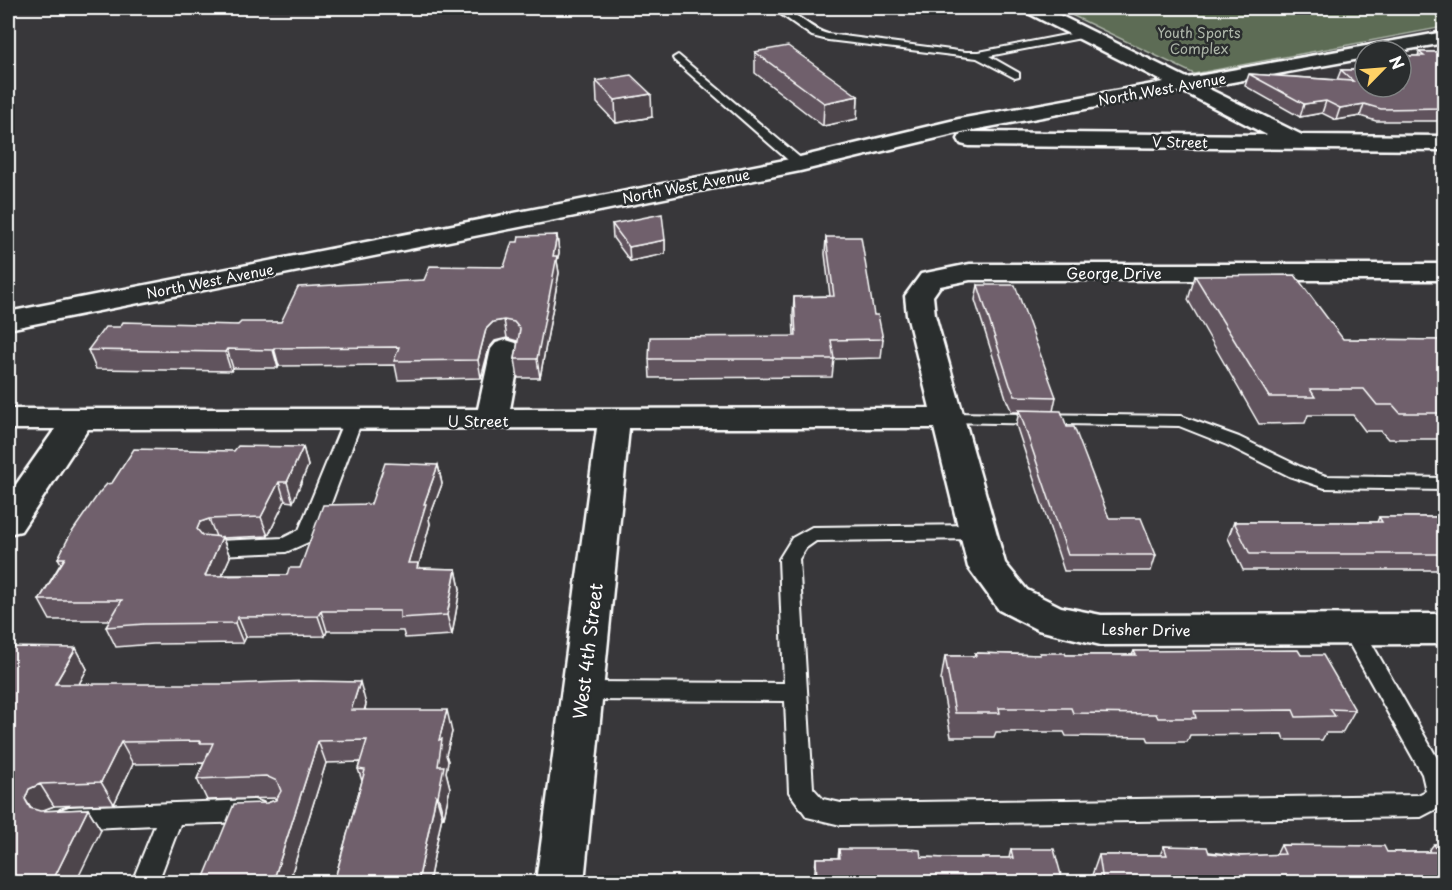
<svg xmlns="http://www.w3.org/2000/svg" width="1452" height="890" viewBox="0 0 1452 890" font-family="'Playpen Sans',sans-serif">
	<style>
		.green { fill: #5d6c54; stroke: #aeb6aa; stroke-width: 1.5 }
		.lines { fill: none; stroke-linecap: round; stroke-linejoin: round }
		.lane-casing { stroke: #fff; stroke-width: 4 }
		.street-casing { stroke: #fff; stroke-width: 5 }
		.lane { fill: #2a2d2e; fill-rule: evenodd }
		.street { fill: #2a2d2e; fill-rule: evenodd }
		.wall { fill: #60535d; stroke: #fff; stroke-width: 1.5 }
		.shaded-wall { fill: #4e444c; stroke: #fff; stroke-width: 1.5 }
		.building { fill: #70616c; stroke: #fff; stroke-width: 1.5 }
		.labels { text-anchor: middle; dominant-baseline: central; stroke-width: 5; stroke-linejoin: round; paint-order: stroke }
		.far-park-label { font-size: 14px; fill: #aeb6aa; stroke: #2a2d2e }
		.far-street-label { font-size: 14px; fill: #fff; stroke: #2a2d2e }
		.street-label { font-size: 15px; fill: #fff; stroke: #2a2d2e }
		.near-street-label { font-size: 18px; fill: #fff; stroke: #2a2d2e }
	</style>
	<rect width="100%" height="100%" fill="#38373a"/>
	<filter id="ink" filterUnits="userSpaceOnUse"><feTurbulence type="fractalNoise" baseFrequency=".0167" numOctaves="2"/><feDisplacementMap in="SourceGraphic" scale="12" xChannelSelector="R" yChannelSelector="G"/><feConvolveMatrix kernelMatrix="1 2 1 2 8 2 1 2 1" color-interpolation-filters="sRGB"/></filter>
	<g filter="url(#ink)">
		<!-- green -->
		<path class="green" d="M1057 8H1444V27L1194 74Z"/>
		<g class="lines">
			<defs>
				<path id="lane" d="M772 8C793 6 808 29 828 34L966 52H979L1086 31 1091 34 1086 37 989 56 1019 73V77L1015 78 977 58 828 40 812 36Z
					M678 55 804 161 806 164 804 167H796L674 60 673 58Z
					M949 413 1181 416 1239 437 1303 468 1326 476 1444 478V490L1325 488 1289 476 1227 445 1179 426 943 422 940 418 943 414Z
					M353 415 359 416 362 420 324 522 313 540 286 552 217 555 210 553 207 548 210 543 217 541 283 538 299 530 344 420 347 416Z
					M979 525 986 527 989 532 986 537 979 539 816 541 806 548 799 559 813 788 823 799 841 803 1418 795 1426 791 1422 774 1341 629 1344 623 1352 621 1360 623 1444 770V805L1421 817 841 825 807 817 789 792 785 701 582 700 574 697 571 691 574 685 582 682 784 683 779 559 792 538 812 527Z
					M254 800 263 803 267 811 263 819 254 822 180 824 158 882H132L155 825 69 829 60 826 56 818 60 810 69 807Z"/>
				<path id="street" d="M1023 8H1045L1187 78 1444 32V43L1399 51H1365V58L1205 87 1302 135 1444 136V150L969 146 961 144 958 139 961 134 969 132 1267 135 1182 91 962 132 800 171 8 329V312L800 157 959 119 1164 82 1026 12Z
					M970 264H1444V280H970L940 286 933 296 935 315 1005 563 1027 590 1061 607 1101 615 1444 614V644L1101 645 1038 630 999 610 968 567 934 428H629L584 882H536L597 428 88 429 21 531 8 534V496L55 429H8V409H478L491 349 496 343 506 340 516 343 521 349 510 409 930 408 907 315 905 296 921 274Z"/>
			</defs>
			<!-- lane casing -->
			<use href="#lane" class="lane-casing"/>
			<!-- street casing -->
			<use href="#street" class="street-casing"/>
			<!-- lane -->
			<use href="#lane" class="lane"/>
			<!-- street -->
			<use href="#street" class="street"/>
		</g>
		<!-- wall -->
		<path class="wall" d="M755 52 858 96 857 119 823 126 755 73Z
			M1419 52H1444V121H1376L1360 116 1336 120 1322 113 1300 117 1245 86 1249 74 1337 80 1341 70H1354L1356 63 1401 87V56H1418Z
			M596 81 652 117 616 123 597 103Z
			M612 224 665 240V254L630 261 613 238Z
			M557 235 559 253 557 261 559 273 540 378H518L515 359 518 342 517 341 507 338 495 341 489 348 481 378 398 380 395 365 279 366 278 368H233L231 371 96 369 88 350 238 325 281 322 424 280 504 267 518 242Z
			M826 237 874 315 883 339 881 358 834 359 832 377 650 378 649 359 794 336 793 314 794 297 830 296 825 254Z
			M1195 276 1343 339 1444 340V446L1438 439H1388L1381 431H1365L1353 415H1308L1305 423 1259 424 1188 300Z
			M978 285 1056 397 1053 411 1067 427 1109 518 1156 555 1151 571H1064L1016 425 1019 412H1012L1007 401 975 300Z
			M303 447 308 466 293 502 285 501 268 536 223 538 230 557 222 575H287L300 568 371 504 438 465 442 484 429 519 430 524 419 564V568L456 569 460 589 452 635 405 638 403 631H327L325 636 246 637 243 643 153 644 116 647 106 627 111 620H50L39 600 61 563 58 558 112 483Z
			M1379 517H1444V570H1243L1228 538 1234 522H1377Z
			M76 648 87 669 79 684 366 704 365 710 452 732 446 755 448 761 446 772 450 788 444 817 442 816 429 882H334L362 781 358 769 360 762 326 763 289 882H202L267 803 276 800 277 798 207 800 197 779 204 763 133 764 114 804 54 806 43 810V811L88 809 101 830 8 882Z
			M1134 651 1301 655 1355 710 1342 733H1326L1322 740H1284L1282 734 1190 735 1187 742H1149L1147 737 1066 736 1064 732H996L994 737H951L941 680 945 656H974L975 653 1039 655 1040 653 1066 655H1132Z
			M1434 844H1444V882H1091V878L1099 855H1160L1164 846 1241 856 1276 855 1281 845 1387 852H1428Z
			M839 849 921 857 946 858H1009L1011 849 1063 882H814L816 858H838Z"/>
		<!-- shaded-wall -->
		<path class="shaded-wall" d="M651 94 652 117 616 123 615 100Z
			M858 96 857 119 823 126 824 103Z
			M1326 101 1322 113 1300 117 1304 104Z
			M1364 104 1360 116 1336 120 1340 108Z
			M557 235 559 253 557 261 559 273 540 378 537 359 553 256Z
			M665 240V254L630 261 629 247Z
			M504 320 507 338 495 341 489 348 481 378 478 360 486 329 493 322Z
			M274 348 279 366 278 368 273 350Z
			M227 349 233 368 231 371 225 352Z
			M303 447 308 466 293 502 287 482Z
			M438 465 442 484 429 519 430 524 419 564 423 583 408 563 424 504Z
			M279 482 285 501 268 536 261 517Z
			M209 519 217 539 205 549 197 529 200 522Z
			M222 537 230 557 213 595 205 576Z
			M456 569 460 589 452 635 447 615Z
			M321 611 327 631 325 636 318 616Z
			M238 617 246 637 243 643 235 623Z
			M76 648 87 669 67 706 55 684Z
			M360 682 366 704 358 731 351 710Z
			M447 710 452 732 446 755 448 761 446 772 450 788 444 817 438 796V766L439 740Z
			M318 741 326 763 289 882H273Z
			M121 742 133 764 114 804 101 782Z
			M40 784 54 806 43 810 39 820 44 829 25 799 29 789Z
			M436 795 442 816 429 882H418Z
			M88 809 101 830 76 882H52Z"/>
		<!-- building -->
		<path class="building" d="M788 46 858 96 824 103 755 52Z
			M1419 52H1444V108L1381 109 1364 104 1340 108 1326 101 1304 104 1249 74 1353 81 1341 70H1363L1356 63H1365V87H1401V63H1408L1401 57V56H1424Z
			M631 75 651 94 615 100 596 81Z
			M662 214 665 240 629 247 612 224Z
			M557 235 553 256H557L537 359H515L520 329 514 322 504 320 493 322 486 329 478 360 394 361 399 347 274 348 273 350 227 349 225 352 88 350 105 327H120L123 322 238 325 241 322H281L298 287 424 280 430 266 504 267 512 242H518L519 236Z
			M826 237H861L874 315H878L883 339 831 340 834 359H649L650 337 796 336 794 297 834 296Z
			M1295 275 1343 339 1444 340V413H1400L1393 405H1377L1364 389H1310L1315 397H1269L1195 276Z
			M978 285H1015L1056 397 1015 396 1010 385Z
			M1019 410 1061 411 1067 427H1074L1109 518H1141L1156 555H1068Z
			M238 446 303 447 287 482H279L261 517 209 519 200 522 197 529 202 535 222 537 205 576 287 575 289 568H300L323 505 371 504 385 463 438 465 424 504H426L408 563H418L417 568 456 569 447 615 400 618V611H321L318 616 238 617 235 623 144 624 106 627 122 600H39L65 558H58L70 535 99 493 107 484 112 483 134 449 234 451Z
			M1379 517H1444V554H1250L1234 522H1382Z
			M8 647 76 648 55 684H226L310 681 360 682 351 710H447L439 740 442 739 438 766H444L438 796 436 795 418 882H334L365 770 358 769 367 740 318 741 273 882H202L234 804 267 803 276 800 281 791 277 781 266 776 197 779 213 743H200L201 741 121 742 101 782 40 784 29 789 25 799 30 808 40 811 88 809 52 882H8Z
			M1298 650 1301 655H1323L1355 710 1330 709 1335 716 1296 717 1293 710 1194 711 1196 718H1158L1156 714 1073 713 1071 708H999L1000 713H955L945 656H976L975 653 1040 655V653H1065L1066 655H1136L1134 651Z
			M1434 844H1444V882H1103L1099 855H1167L1164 846 1207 847 1209 853 1241 856 1285 854 1281 845 1384 846 1387 852H1438Z
			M839 849H908L920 850 921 857 946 858H1013L1011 849H1054L1063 882H817L816 858H840Z"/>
	</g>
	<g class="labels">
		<!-- far-park labels -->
		<g class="far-park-label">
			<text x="1199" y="32">Youth Sports<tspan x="1199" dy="16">Complex</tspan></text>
		</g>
		<!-- far-street labels -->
		<g class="far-street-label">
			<text transform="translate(1162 89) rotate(-10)">North West Avenue</text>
			<text transform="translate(1180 142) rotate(1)">V Street</text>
			<text transform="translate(686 186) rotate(-11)">North West Avenue</text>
			<text transform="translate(210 281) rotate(-11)">North West Avenue</text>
		</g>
		<!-- street labels -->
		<g class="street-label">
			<text x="1114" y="272">George Drive</text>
			<text x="478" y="420">U Street</text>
			<text transform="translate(1146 629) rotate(1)">Lesher Drive</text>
		</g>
		<!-- near-street labels -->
		<g class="near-street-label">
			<text transform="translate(587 651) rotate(-83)">West 4th Street</text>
		</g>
	</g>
	<!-- margin -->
	<rect width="1452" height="890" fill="none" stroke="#2a2d2e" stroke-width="30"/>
	<rect x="15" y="15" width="1422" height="860" fill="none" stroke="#fff" stroke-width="2" filter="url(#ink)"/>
	<!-- north arrow -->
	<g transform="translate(1383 69) rotate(65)"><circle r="28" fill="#2a2d2e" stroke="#7f8182" stroke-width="1.5"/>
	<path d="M0-4.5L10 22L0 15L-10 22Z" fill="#ffd166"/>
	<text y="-9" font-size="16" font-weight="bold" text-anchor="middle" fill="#ffffff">N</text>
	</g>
</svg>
